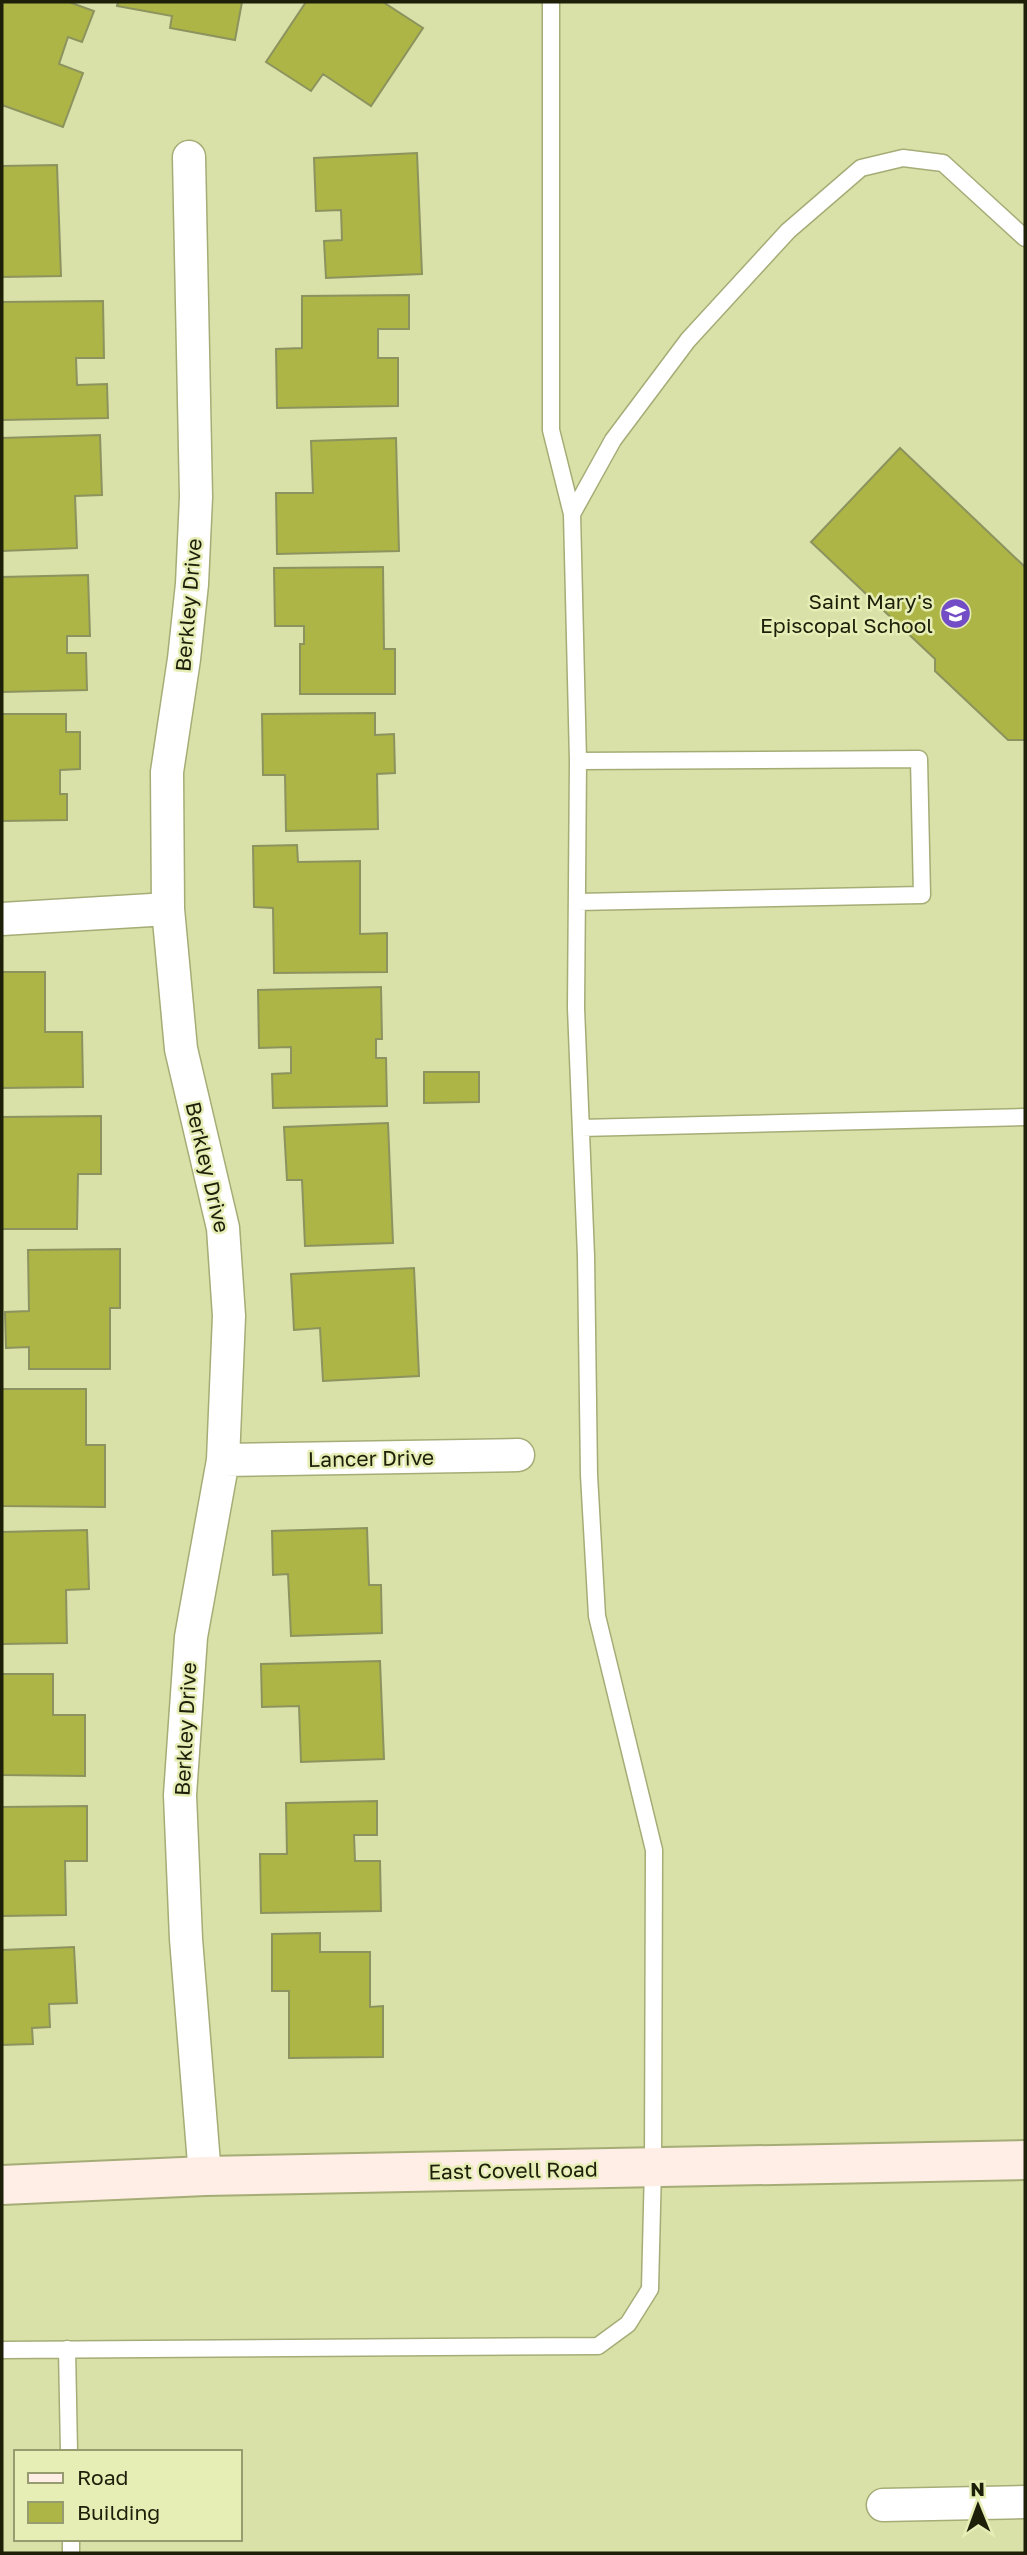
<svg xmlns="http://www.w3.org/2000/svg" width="1027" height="2555" viewBox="0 0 1027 2555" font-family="'Golos Text',sans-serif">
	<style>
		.building { fill: #acb545; stroke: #8d935e; stroke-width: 2 }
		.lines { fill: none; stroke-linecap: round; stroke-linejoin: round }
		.lane-casing { stroke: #a6ac76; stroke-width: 19 }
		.street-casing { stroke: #a6ac76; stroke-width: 35 }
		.secondary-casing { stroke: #a6ac76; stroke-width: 42 }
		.lane { stroke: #fff; stroke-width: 16 }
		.street { stroke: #fff; stroke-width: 32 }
		.secondary { stroke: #feeee5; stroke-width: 38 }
		.labels { text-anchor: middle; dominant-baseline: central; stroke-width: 5; stroke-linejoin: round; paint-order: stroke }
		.poi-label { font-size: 21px; fill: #1d1f09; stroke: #e6edb5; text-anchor: end }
		.street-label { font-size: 21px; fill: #1d1f09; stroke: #e6edb5 }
	</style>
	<rect width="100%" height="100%" fill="#d9e0a8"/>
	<!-- building -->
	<path class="building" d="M2 2H69L94 11 82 42 68 37 59 64 83 73 63 127 2 105Z
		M118 2H242L235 40 170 28 172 16 117 6Z
		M306 2H383L423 28 371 106 323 74 311 91 266 62Z
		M417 153 422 274 326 278 324 241 342 240 341 210 316 211 314 158Z
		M57 165 61 276 2 277V166Z
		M409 295V329H378V358H398V406L277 408 276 349 302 348V296Z
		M103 301 104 358H76L77 385 107 384 108 418 2 420V302Z
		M100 435 102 495 75 496 77 548 2 551V438Z
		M396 438 399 551 277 554 276 493H313L311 441Z
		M900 448 1025 567V740H1008L935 671V659L811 542Z
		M383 567 384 649H395V694H300V644H304V626H275L274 568Z
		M88 575 90 636H67V653H86L87 690 2 692V577Z
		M375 713V735L394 734 395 773 377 774 378 829 286 831 285 775H263L262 714Z
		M2 714H66V732H80V769L60 770V794H67V820L2 821Z
		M297 845 298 862 360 861V934L387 933V972L274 973 273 908 254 907 253 846Z
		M2 972H45V1032H82L83 1087 2 1088Z
		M381 987 382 1039H376V1058H386L387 1106 273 1108 272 1074 291 1073V1047L259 1048 258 990Z
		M424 1072H479V1102L424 1103Z
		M101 1116V1174H78L77 1229H2V1117Z
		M388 1123 393 1243 305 1246 302 1180H287L284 1127Z
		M120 1249V1308H110V1369H29V1347L6 1348 5 1312 29 1311 28 1250Z
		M414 1268 419 1376 323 1381 320 1328 294 1330 291 1274Z
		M2 1389H86V1445H105V1507L2 1506Z
		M367 1528 369 1585H381L382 1633 291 1636 288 1574 273 1575 272 1531Z
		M87 1530 89 1589 66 1590 67 1643 2 1644V1532Z
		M380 1661 384 1759 301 1762 299 1706 262 1707 261 1664Z
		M2 1674H53V1715H85V1776L2 1775Z
		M377 1801V1835H354L355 1861H380L381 1911 261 1913 260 1854H287L286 1803Z
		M87 1806V1861H65L66 1915 2 1916V1807Z
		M320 1933V1952H370V2007L383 2006V2057L289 2058V1991H272V1934Z
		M74 1947 77 2003 49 2004 50 2027 32 2028 33 2044 2 2045V1950Z"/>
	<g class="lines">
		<defs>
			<path id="lane" d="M551 2V430L572 514
				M578 761 572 514 613 440 688 340 788 231 861 168 903 158 943 163 1025 238
				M581 1128 1025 1117
				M67 2349 69 2452
				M2 2350 598 2346 628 2324 650 2289 653 2167 654 1850 597 1616 589 1475 586 1256 576 1008 578 761 919 759 922 895 577 902
				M71 2539V2553"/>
			<path id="street" d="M189 157 196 497 192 584 184 659 167 772 168 909 181 1049 223 1228 229 1316 223 1460 191 1637 180 1795 186 1939 205 2176
				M2 919 168 909
				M223 1460 518 1455
				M883 2505 1025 2502"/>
			<path id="secondary" d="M2 2185 205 2176 1025 2160"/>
		</defs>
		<!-- lane casing -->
		<use href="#lane" class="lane-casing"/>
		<!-- street casing -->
		<use href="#street" class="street-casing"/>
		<!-- secondary casing -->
		<use href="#secondary" class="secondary-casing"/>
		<!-- lane -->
		<use href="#lane" class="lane"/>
		<!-- street -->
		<use href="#street" class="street"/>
		<!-- secondary -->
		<use href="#secondary" class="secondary"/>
	</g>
	<!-- icons -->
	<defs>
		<symbol id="school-disc" viewBox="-11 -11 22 22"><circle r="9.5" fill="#724dc6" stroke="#e6edb5"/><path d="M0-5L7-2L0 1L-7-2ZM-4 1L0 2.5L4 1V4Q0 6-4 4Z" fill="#fff"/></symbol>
	</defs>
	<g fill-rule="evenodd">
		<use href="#school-disc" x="938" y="596" width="35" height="35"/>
	</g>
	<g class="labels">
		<!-- poi labels -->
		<g class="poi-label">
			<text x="933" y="601">Saint Mary's<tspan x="933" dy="24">Episcopal School</tspan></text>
		</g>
		<!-- street labels -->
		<g class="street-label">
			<text transform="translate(188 605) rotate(-85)">Berkley Drive</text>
			<text transform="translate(208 1167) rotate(77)">Berkley Drive</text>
			<text transform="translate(371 1458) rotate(-1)">Lancer Drive</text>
			<text transform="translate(185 1729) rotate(-87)">Berkley Drive</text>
			<text transform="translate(513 2170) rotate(-1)">East Covell Road</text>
		</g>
	</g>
	<!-- border -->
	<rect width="1027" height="2555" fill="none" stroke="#1d1f09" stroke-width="7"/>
	<!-- legend -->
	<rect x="14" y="2450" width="228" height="91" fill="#e6edb5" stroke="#969b70" stroke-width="2"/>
	<rect x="28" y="2473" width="35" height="10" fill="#feeee5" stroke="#969b70" stroke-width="2"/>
	<text x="77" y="2485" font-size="21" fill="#1d1f09">Road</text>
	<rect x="28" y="2502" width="35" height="21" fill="#acb545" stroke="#969b70" stroke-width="2"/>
	<text x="77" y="2520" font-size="21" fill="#1d1f09">Building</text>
	<!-- north arrow -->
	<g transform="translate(978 2506) rotate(359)" stroke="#e6edb5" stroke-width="5" paint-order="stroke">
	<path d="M0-5L12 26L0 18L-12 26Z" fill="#1d1f09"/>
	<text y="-10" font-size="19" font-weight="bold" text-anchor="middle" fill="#1d1f09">N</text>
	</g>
</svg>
